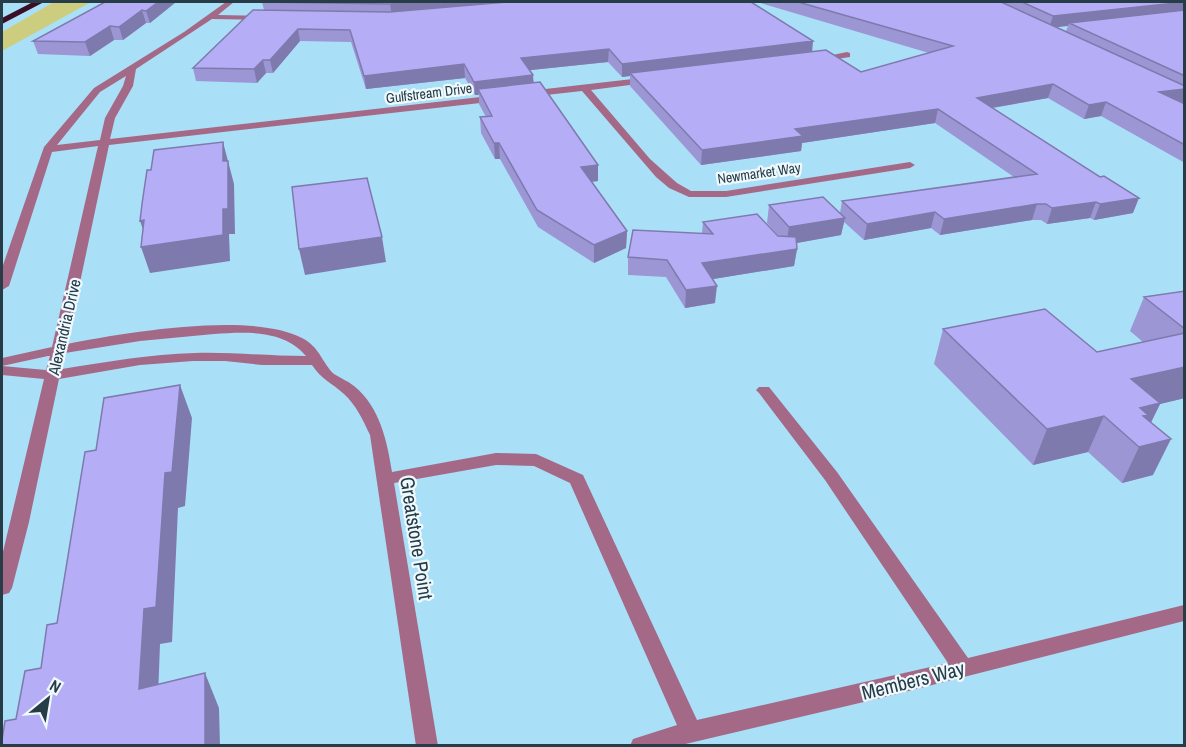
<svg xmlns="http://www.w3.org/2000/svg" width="1186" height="747" viewBox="0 0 1186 747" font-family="'Archivo Narrow',sans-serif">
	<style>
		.green { fill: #cdcd7f }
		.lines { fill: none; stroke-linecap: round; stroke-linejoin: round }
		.minor { fill: #a46987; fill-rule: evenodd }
		.highway { fill: #3a0e27; fill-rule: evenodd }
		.wall { fill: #9c96d4; fill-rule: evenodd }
		.shaded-wall { fill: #7f7aad }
		.building { fill: #b5aef7; stroke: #7f7aad; stroke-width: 1.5 }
		.labels { text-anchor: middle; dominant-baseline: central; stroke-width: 4.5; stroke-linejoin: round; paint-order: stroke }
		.far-street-label { font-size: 14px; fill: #263c46; stroke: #eff9fe }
		.street-label { font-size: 16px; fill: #263c46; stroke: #eff9fe }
		.near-street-label { font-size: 20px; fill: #263c46; stroke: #eff9fe }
	</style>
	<rect width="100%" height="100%" fill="#aadff8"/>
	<!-- green -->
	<path class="green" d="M54 2H91L2 51V32Z"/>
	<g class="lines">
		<!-- minor -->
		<path class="minor" d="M226 2H234L218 15 265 16 269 18 265 20 212 19 136 69 133 86 115 118 110 139 498 95 503 98 498 101 109 145 67 344C124 333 251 311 302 338 320 347 322 363 334 374 340 378 348 381 354 386 380 407 387 441 392 472L496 453 536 454 583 475 697 720 948 663 825 480 759 393 756 390 759 387H769L837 472 968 658 1184 605V621L885 697 677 746H630L633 739 677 725 570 483 534 466 496 465 394 483 438 746H416L370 435C363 420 356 405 344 394 332 383 321 379 312 365H262L225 361H193L140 365 59 379 29 522 12 588 9 593 2 595V556L44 379 2 375V358L52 347 98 146 52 152 9 286 2 290V268L44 147 94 88 184 32ZM126 76 123 86 105 118 100 140 57 145 100 92ZM214 334C245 332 284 329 306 356 269 356 232 352 195 353 150 354 106 362 62 369L65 353 140 341ZM48 356H50L46 370 2 366Z
			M847 52 850 53V57L817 62 813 59Z
			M650 77 655 80 653 82 591 90 650 159 677 183 691 191H726L910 162 915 165 910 168 726 197H689L669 188 656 177 582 91 528 97 523 94 528 91Z"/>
		<!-- highway -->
		<path class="highway" d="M33 2H44L2 24V18Z"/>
	</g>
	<!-- wall -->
	<path class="wall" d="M176 2 150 23H146L123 40H114L90 56 38 54 33 41Z
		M262 2H751L812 51 861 72 929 53 757 2H1185V99L1183 102H1180L1185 104V163L1101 116 1084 119 1048 98 993 108 1133 213 1094 220 1090 218 1047 224 1041 220H1032L940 235 931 228 864 240 844 222 841 235 796 243 797 249 794 266 713 279 715 303 685 308 666 277 628 275V257L702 233 703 222 779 236 767 223 769 205 840 213 842 201 1014 177 935 123 802 143 801 151 701 165 630 86V76L622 77 608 62 530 70 534 83 598 165V181L591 182 627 231 626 248 594 263 538 227 500 159H495L481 133 480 117H486L479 104V95H475L465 78 366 89 351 42 300 41 273 73H266L257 83 196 81 193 68 264 10ZM1062 26H1068L1066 31 1056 27Z
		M1185 291V398L1160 404 1151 422 1153 475 1122 483 1088 452 1033 465 934 364 943 329 1097 352 1143 342 1130 331 1144 297Z"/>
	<!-- shaded-wall -->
	<path class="shaded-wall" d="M158 2H176L150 23 146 11Z
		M416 2H544L392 16 390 4Z
		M1185 2V13L1069 23 1068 26 1049 28 1053 16Z
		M142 10 146 23 123 40 119 27Z
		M110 26 114 40 90 56 85 42Z
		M298 29 300 41 273 73 270 60Z
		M813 41 812 54 630 73V76L622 77V64Z
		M609 49 608 62 522 71 521 58Z
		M263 60 266 73 257 83 254 69Z
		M464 64 465 78 366 89 364 76Z
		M533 75 534 88 478 89 479 95H475L474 82Z
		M1053 84 1048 98 973 111 977 98Z
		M1185 89V99L1183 102 1154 106 1159 92Z
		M1106 102 1101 116 1084 119 1089 105Z
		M938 109 935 123 802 143 801 151 701 165 702 150 795 129Z
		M223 142 234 184 235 234H229L230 261 150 273 141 247 149 246 140 221 223 209Z
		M494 143H499L500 159H495Z
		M598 165V181L581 183V167Z
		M1139 198 1133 213 1094 220 1100 204Z
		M1096 202 1090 218 1047 224 1052 208Z
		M1037 204 1032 220 940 235 944 219Z
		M935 212 931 228 864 240 867 224Z
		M845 218 841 235 786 245 789 227Z
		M627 231 626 248 594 263V245Z
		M382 237 386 262 305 275 299 249Z
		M797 249 794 266 701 281 702 263Z
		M717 286 715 303 685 308 686 290Z
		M1185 367V398L1160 404 1143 439 1131 379Z
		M180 385 192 418 185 506 178 508 172 642 160 644 157 724 139 689 144 609 165 473Z
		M1104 416 1088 452 1033 465 1047 429Z
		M1171 439 1153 475 1122 483 1139 447Z
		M205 673 219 708 220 746H205Z"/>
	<!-- building -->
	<path class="building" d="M105 2H158L146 11 142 10 119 27 110 26 85 42 33 41Z
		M262 2H416L390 4Z
		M507 2H751L813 41 622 64 609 49 521 58 533 75 474 82 464 64 364 76 350 30 298 29 270 60H263L254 69 193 68 253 10 390 12Z
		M798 2H1001L1185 86V89L1159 92 1185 104V145L1106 102 1089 105 1053 84 977 98 1100 177 1104 176 1139 198 1100 204 1096 202 1052 208 1046 204H1037L944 219 935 212 867 224 842 201 1037 174 938 109 795 129 803 136 702 150 630 73 826 50 861 72 953 46Z
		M1022 2H1185L1053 16Z
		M1185 10V76L1069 23Z
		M540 82 598 165 581 167 627 231 594 245 537 210 499 143H494L480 117 492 116 478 89Z
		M223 142V161H228V209H223V235L141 247 144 220 140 221 142 204 147 170H151L154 150Z
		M367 178 382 237 299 249 292 187Z
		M823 197 845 218 789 227 769 205Z
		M757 214 778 236 796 237 797 249 702 263 717 286 686 290 667 260 628 257 633 230 713 234 703 222Z
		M1185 291V329L1144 297Z
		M1045 309 1097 352 1185 333V367L1131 379 1160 403 1140 408 1148 415 1143 416 1171 439 1139 447 1104 416 1047 429 943 329Z
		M180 385 172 472 165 473 156 607 144 609 139 689 205 673V746H2V740L5 721 16 719 25 671 41 668 47 625 57 623 85 452 96 450 104 398Z"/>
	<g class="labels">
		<!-- far-street labels -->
		<g class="far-street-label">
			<text transform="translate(429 93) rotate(-7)">Gulfstream Drive</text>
			<text transform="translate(759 173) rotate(-8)">Newmarket Way</text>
		</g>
		<!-- street labels -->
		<g class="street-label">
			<text transform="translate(64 327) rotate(-77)">Alexandria Drive</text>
		</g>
		<!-- near-street labels -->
		<g class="near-street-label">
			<text transform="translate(417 538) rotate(81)">Greatstone Point</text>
			<text transform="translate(913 680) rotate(-14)">Members Way</text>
		</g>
	</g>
	<!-- border -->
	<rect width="1186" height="747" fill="none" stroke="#263c46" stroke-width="6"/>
	<!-- north arrow -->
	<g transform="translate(48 699) rotate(30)" stroke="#eff9fe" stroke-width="4.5" paint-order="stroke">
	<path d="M0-4.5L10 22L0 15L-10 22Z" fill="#263c46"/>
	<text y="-9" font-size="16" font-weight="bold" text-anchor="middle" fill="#263c46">N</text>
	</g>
</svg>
